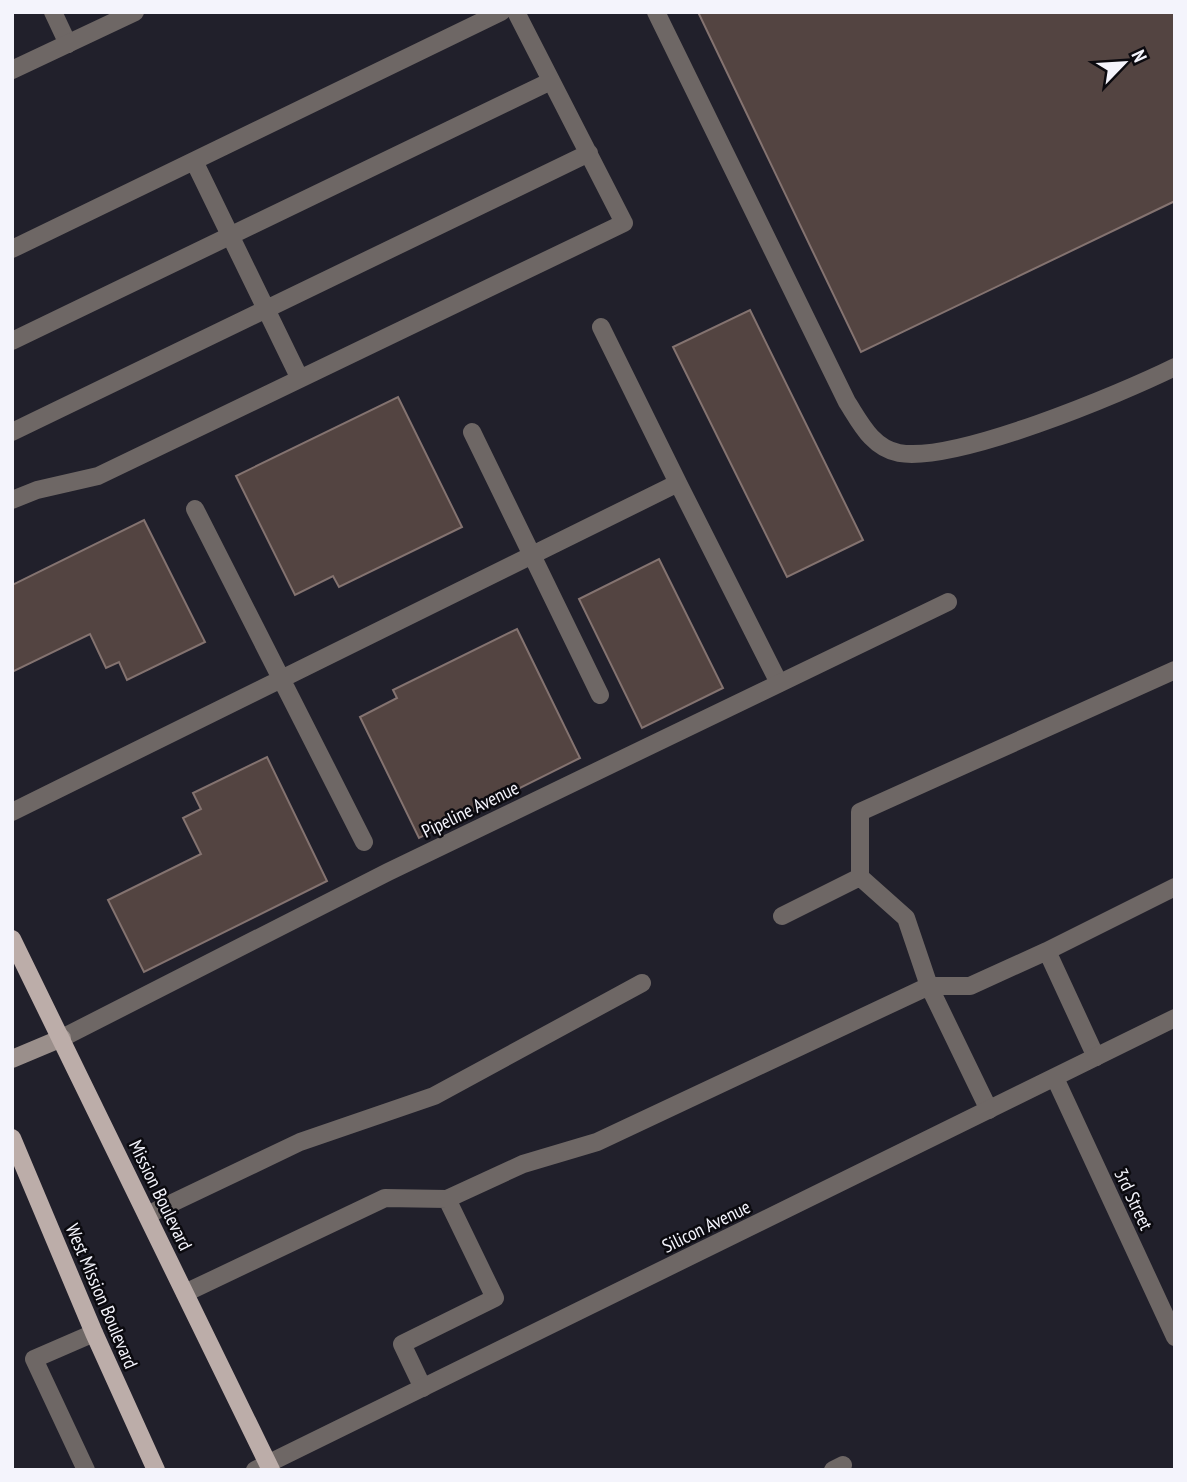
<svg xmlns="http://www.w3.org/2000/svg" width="1187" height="1482" viewBox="0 0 1187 1482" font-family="'PT Sans Narrow',sans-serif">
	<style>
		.building { fill: #534441; stroke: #847370; stroke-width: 2 }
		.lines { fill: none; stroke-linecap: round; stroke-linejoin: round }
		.lane { stroke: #6e6765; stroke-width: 18 }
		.street { stroke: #6e6765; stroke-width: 18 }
		.secondary { stroke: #9a8f8b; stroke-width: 18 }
		.primary { stroke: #bcada9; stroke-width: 18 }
		.labels { text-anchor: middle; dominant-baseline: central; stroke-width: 5; stroke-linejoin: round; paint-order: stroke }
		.street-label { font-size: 19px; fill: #f4f4fc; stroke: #0b0a0f }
	</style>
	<rect width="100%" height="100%" fill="#21202b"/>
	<!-- building -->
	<path class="building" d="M698 12H1175V201L861 352Z
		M750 310 863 540 787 577 673 347Z
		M398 397 462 527 339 587 333 576 295 595 236 476Z
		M144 520 205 642 127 680 119 662 106 668 90 634 12 672V585Z
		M659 559 723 688 642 728 579 599Z
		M517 629 580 758 419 838 360 717 397 698 393 690Z
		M267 757 327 881 144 972 108 900 201 854 183 818 201 809 193 793Z"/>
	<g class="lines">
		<!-- lane -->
		<path class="lane" d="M53 12 68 44
			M656 12 847 402C860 422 872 448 899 453 956 463 1120 394 1175 367
			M194 161 300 379
			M12 249 501 12
			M601 327 678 483
			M12 341 551 81
			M12 432 589 153
			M472 432 600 695
			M12 500 37 490 98 476 624 223 516 12
			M195 509 364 842
			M12 812 678 483 779 683
			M860 877 906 918 929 986H970L1047 951 1096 1057
			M782 916 860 877V812L1175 670
			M1047 951 1175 887
			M147 1215 300 1142 434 1096 642 983
			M185 1293 385 1198 447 1199 523 1164 597 1142 929 986 989 1110
			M423 1388 402 1344 495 1298 447 1199
			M86 1470 34 1359 94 1333
			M833 1470 843 1465"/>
		<!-- street -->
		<path class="street" d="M12 70 135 12
			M62 1038 388 872 948 602
			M1055 1078 1175 1337
			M255 1470 1175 1018"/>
		<!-- secondary -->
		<path class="secondary" d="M12 1059 62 1038"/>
		<!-- primary -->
		<path class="primary" d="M12 939 271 1470
			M12 1138 94 1333 156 1470"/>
	</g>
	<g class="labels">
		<!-- street labels -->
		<g class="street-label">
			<text transform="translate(470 809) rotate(-26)">Pipeline Avenue</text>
			<text transform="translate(161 1195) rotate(64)">Mission Boulevard</text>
			<text transform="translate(1134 1199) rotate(65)">3rd Street</text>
			<text transform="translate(706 1226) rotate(-26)">Silicon Avenue</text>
			<text transform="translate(102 1296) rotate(67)">West Mission Boulevard</text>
		</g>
	</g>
	<!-- border -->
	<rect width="1187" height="1482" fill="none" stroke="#f4f4fc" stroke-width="28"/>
	<!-- north arrow -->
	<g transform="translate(1124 63) rotate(65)" stroke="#0b0a0f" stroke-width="5" paint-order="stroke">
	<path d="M0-5L12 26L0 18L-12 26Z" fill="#f4f4fc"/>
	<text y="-10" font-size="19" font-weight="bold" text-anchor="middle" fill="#f4f4fc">N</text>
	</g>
</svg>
